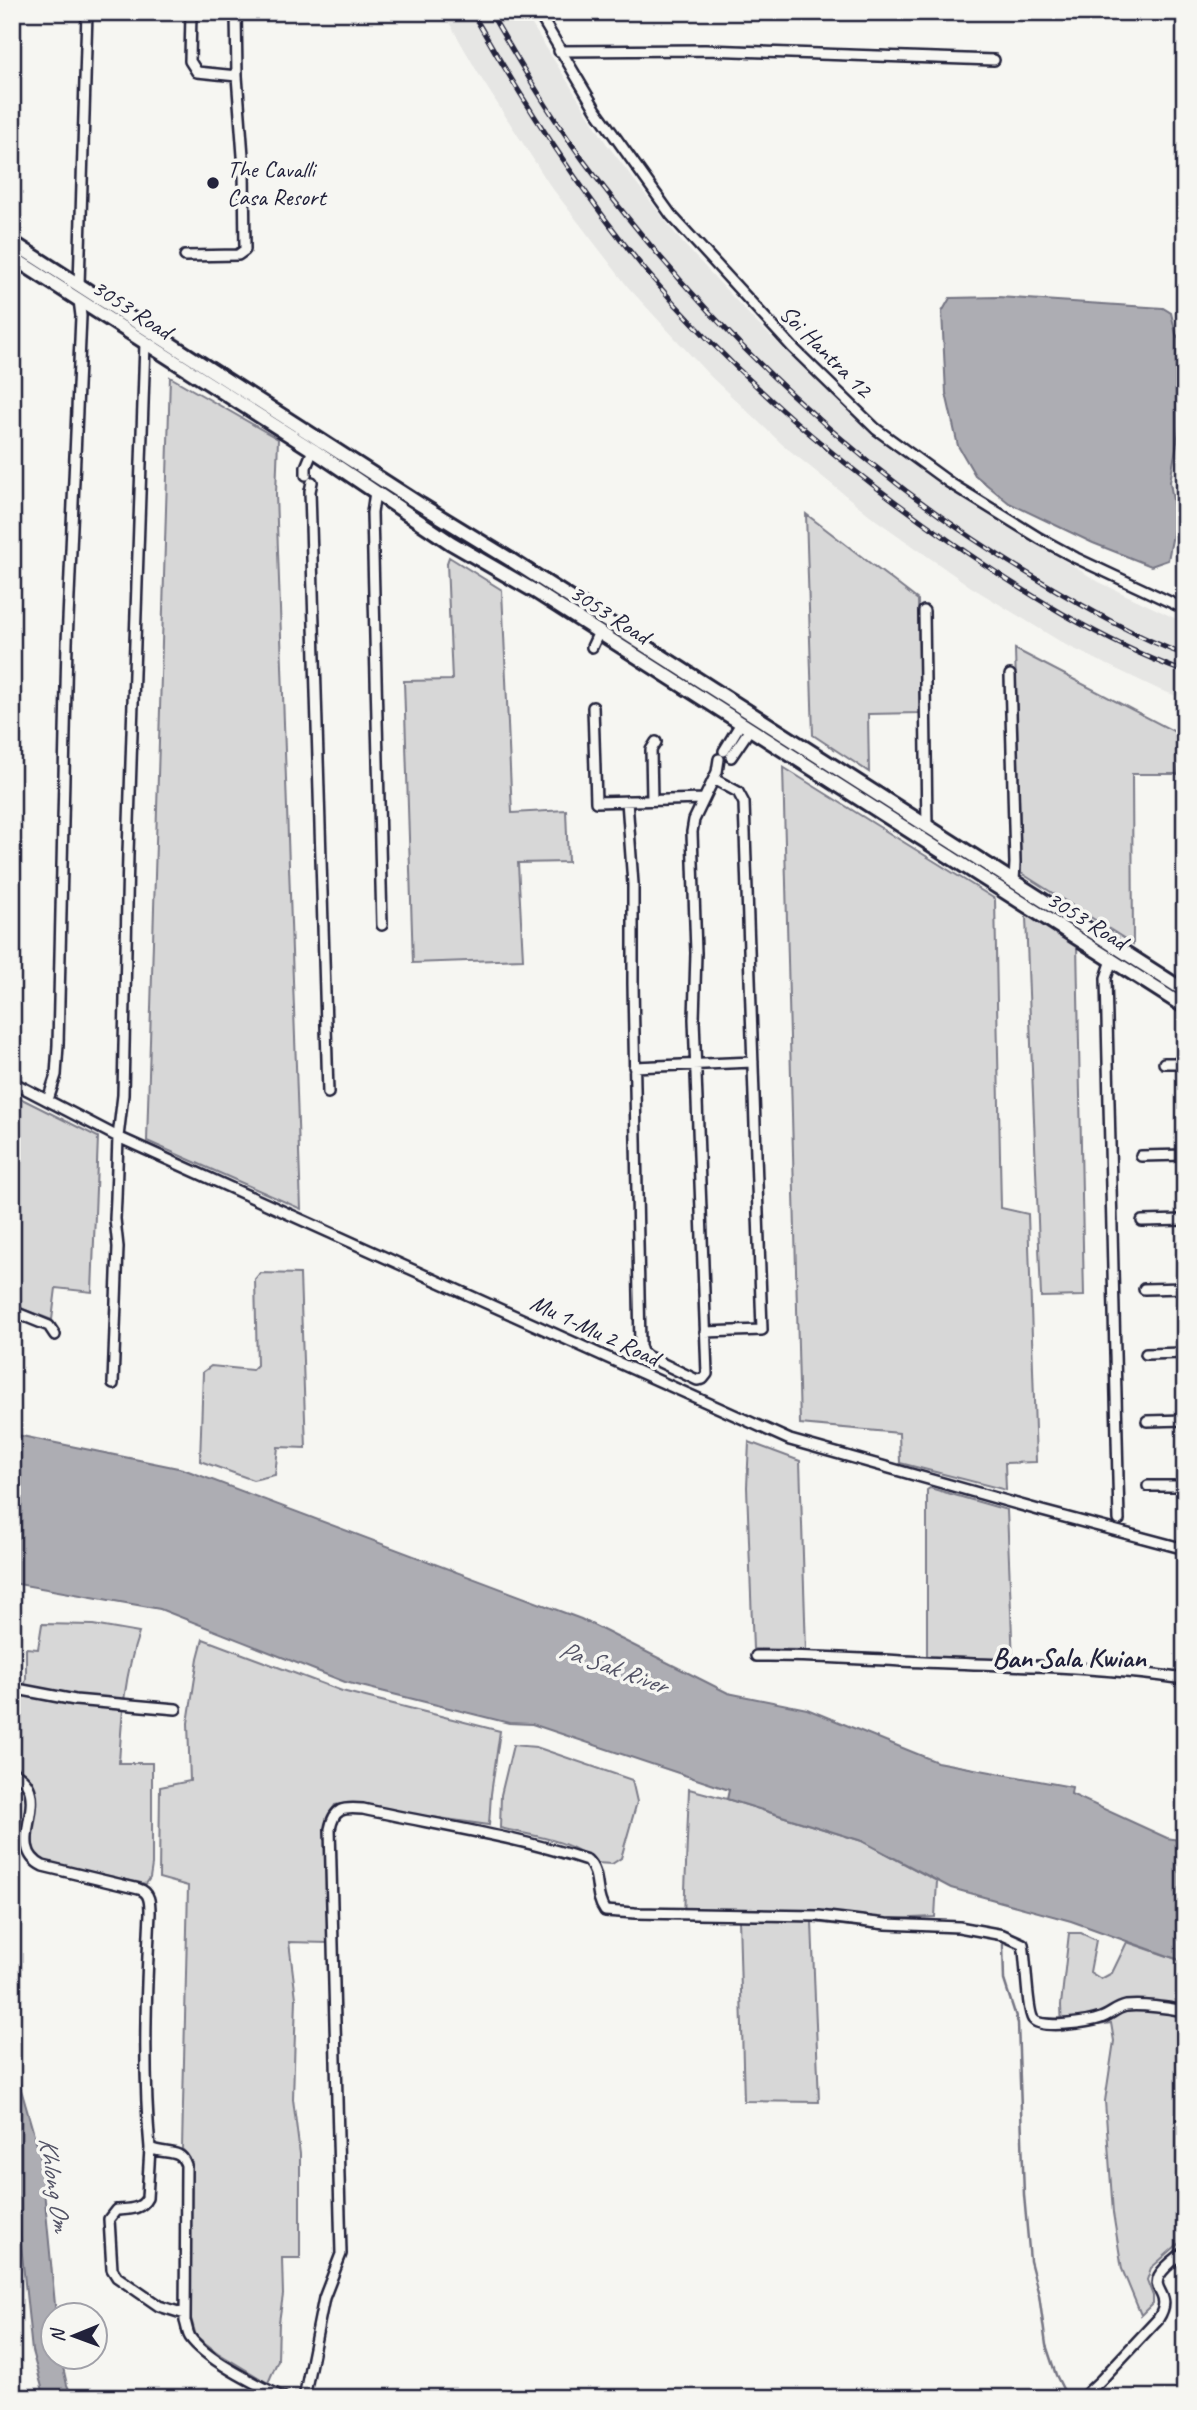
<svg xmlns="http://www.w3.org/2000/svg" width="1197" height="2410" viewBox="0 0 1197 2410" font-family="Caveat,sans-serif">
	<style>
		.built { fill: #e6e6e4 }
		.green { fill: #d7d7d7; stroke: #7c7c89; stroke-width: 2 }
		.water { fill: #adadb3; stroke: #757583; stroke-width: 2 }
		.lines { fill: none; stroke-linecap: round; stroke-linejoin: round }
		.stream { stroke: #757583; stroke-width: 2.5 }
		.minor-casing { stroke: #22223b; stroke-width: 14 }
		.secondary-casing { stroke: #22223b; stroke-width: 18 }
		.minor { stroke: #f6f6f2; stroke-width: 9 }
		.secondary { stroke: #f6f6f2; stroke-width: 12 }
		.rail-casing { stroke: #22223b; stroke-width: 5 }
		.rail { stroke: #f6f6f2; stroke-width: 2.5; stroke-dasharray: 8; stroke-linecap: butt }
		.poi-dot { fill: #22223b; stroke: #f6f6f2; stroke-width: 2.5 }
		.labels { text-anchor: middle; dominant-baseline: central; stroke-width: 7; stroke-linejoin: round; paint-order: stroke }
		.poi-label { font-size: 24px; fill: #22223b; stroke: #f6f6f2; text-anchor: start }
		.street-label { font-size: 24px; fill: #22223b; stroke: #f6f6f2 }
		.water-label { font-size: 26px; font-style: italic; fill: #535365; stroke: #f6f6f2 }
		.quarter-label { font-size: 28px; font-weight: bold; fill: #22223b; stroke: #f6f6f2 }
	</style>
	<rect width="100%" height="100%" fill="#f6f6f2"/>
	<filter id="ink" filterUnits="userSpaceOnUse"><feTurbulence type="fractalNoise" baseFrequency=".0143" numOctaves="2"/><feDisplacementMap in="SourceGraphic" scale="14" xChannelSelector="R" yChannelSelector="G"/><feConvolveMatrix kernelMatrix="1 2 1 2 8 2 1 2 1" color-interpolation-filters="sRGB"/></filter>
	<g filter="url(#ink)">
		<!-- built -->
		<path class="built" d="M443 12H524L606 143 681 241 758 324 829 392 918 463 1010 527 1099 582 1185 623V699L1160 690 1066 645 971 587 876 520 783 445 708 374 628 287 549 184 481 78Z"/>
		<!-- green -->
		<path class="green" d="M170 377 278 439 276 494 301 1209 147 1141Z
			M806 514 918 600 920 713 868 714 869 772 813 735Z
			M449 557 502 590 512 813 566 810 568 862 518 863 523 959 413 963 404 681 452 680 447 563Z
			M1015 649 1185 737V756L1179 757 1178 774H1132L1133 944 1021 873Z
			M783 767 995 899 1001 1208 1028 1214 1036 1462 1005 1463 1006 1490 900 1463 899 1433 800 1424Z
			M1031 914 1077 944 1084 1296 1041 1297 1026 917Z
			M12 1094 98 1137 92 1292 56 1288 52 1320 12 1305Z
			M260 1273 300 1274 306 1448 278 1447 275 1475 253 1480 200 1461 203 1372 211 1366 252 1370 257 1365 255 1279Z
			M749 1442 800 1461 806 1650 753 1649 747 1487Z
			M930 1488 1007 1510 1013 1662 927 1657V1490Z
			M42 1624 93 1625 139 1633C124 1677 122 1716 119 1763H152V1865L150 1878 146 1884 43 1862C20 1844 43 1812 35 1789 31 1778 21 1771 12 1765V1692L23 1693 26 1679V1648L38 1649Z
			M203 1639 342 1691 500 1731 491 1794 489 1825 396 1812 349 1803 335 1805 328 1816 326 1830 328 1943 289 1942 296 1998 293 2099 300 2154V2258H282L283 2295 279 2322 278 2360 268 2383 218 2353 196 2336 190 2315V2167L187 2154 182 2149 188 1886 159 1878 160 1787 190 1781 188 1723 198 1658Z
			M513 1745 536 1747 632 1780 637 1802 621 1858 612 1864 596 1863C570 1839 533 1836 500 1828L501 1795Z
			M689 1789 727 1799 862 1841 937 1881 935 1917 889 1919 888 1930 812 1922 819 2102 744 2101 739 1918 684 1916Z
			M1069 1933H1081L1096 1940 1090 1972 1101 1979 1112 1973 1127 1942 1185 1962V2238L1151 2268 1147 2280 1153 2296V2303L1141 2315 1122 2269 1113 2213 1105 2101 1114 2041 1111 2023 1062 2031 1061 2005Z"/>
		<!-- water -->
		<path class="water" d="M998 297 1163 308 1171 313 1176 334 1185 346V397L1170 482 1176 519 1168 560 1151 566 1093 543 1009 503 975 475 958 446 946 393 942 312 950 298Z
			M12 1434 183 1469 581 1619 728 1693 807 1709 937 1762 1072 1787 1071 1794 1167 1838 1185 1841V1962L1071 1921 951 1888 862 1841 727 1799 729 1790 532 1724 509 1723 345 1682 160 1609 12 1583Z
			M12 2058 41 2159 56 2315 52 2316V2358H61L67 2385 73 2398H45L32 2351 12 2157Z"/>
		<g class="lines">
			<!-- stream -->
			<path class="stream" d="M1003 1944 1004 1980 1018 2023 1024 2195 1030 2261 1039 2295 1046 2345 1056 2375 1066 2395"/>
			<defs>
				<path id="minor" d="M191 12 190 61 197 72 237 76
					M538 12 596 110 671 215 792 347 876 429 950 483 1039 538 1076 558 1185 609
					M559 51 705 50 994 60
					M185 256 238 255 245 250 244 169 237 76 236 12
					M79 285 87 12
					M306 475V467L313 450
					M312 482 310 491 328 1093
					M375 492 372 513 382 925
					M924 611 927 826
					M592 647 599 632
					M1010 675 1015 863 1014 881
					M593 707 596 802 704 799
					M724 751 741 723
					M731 757 750 729
					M652 800 651 750 656 742
					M627 801 633 884V984L640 1346 642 1352 647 1356 697 1380 703 1379 707 1374 694 1019 696 953 692 832 694 820 717 772 719 759
					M1112 960 1106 978 1119 1520
					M1164 1063H1185
					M634 1067 753 1062
					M12 1082 118 1137 790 1440 1042 1511 1185 1549
					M48 1100 56 1075 58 1045 67 643 81 316 79 300
					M1141 1156 1185 1155
					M1142 1221 1185 1220
					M1144 1289 1185 1288
					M12 1311 49 1326 55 1335
					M705 1332 762 1330 744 803 738 792 714 779
					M1146 1354 1185 1353
					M113 1384 118 1247 115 1219 116 1198 118 1137 123 1095 128 853 145 343
					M1147 1421 1185 1420
					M1148 1486H1185
					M756 1656C821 1655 885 1661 949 1663 1028 1666 1106 1667 1185 1679
					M12 1688 75 1700 176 1709
					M12 1771C18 1775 25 1779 28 1786 41 1811 9 1849 43 1866L139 1889C150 1892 150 1903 150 1913 146 1991 143 2071 150 2148 164 2155 181 2148 186 2165L185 2321C187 2326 187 2332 190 2337 206 2360 258 2385 284 2398
					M150 2148 147 2198C141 2210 129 2209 116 2210L109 2219 112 2269 117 2277 159 2306 185 2314
					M304 2398 324 2298 341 2254 330 1829C334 1808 343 1807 363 1809 438 1825 514 1836 587 1860 602 1875 593 1894 605 1911L635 1913 819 1916 886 1924 959 1927 1003 1935 1023 1944C1026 1959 1027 2010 1033 2019 1041 2030 1090 2022 1101 2018 1110 2015 1116 2008 1126 2006 1144 2004 1167 2008 1185 2011
					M1082 2398 1101 2380 1158 2319C1174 2294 1151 2292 1159 2276 1164 2266 1177 2258 1185 2251"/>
				<path id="secondary" d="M12 242 421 505 511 560 1185 991
					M12 257 313 450 451 543 536 592 1185 1007"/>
			</defs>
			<!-- minor casing -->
			<use href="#minor" class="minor-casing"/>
			<!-- secondary casing -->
			<use href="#secondary" class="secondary-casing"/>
			<!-- minor -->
			<use href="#minor" class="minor"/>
			<!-- secondary -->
			<use href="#secondary" class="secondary"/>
			<defs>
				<path id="rail" d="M472 12C523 102 580 191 646 271 734 375 839 464 950 541 1023 592 1101 641 1185 672
					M490 12C519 62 549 113 583 160 708 328 862 477 1044 583 1088 609 1136 637 1185 655"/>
			</defs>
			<!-- rail casing -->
			<use href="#rail" class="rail-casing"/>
			<!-- rail -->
			<use href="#rail" class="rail"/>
		</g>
	</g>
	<!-- markers -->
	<circle class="poi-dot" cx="213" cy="183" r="7"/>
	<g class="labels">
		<!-- poi labels -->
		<g class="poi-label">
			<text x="227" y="169">The Cavalli<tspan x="227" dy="28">Casa Resort</tspan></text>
		</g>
		<!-- street labels -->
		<g class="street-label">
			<text transform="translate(132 309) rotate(33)">3053 Road</text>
			<text transform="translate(826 351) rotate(45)">Soi Hantra 12</text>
			<text transform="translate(610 614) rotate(33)">3053 Road</text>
			<text transform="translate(1087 920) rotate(32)">3053 Road</text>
			<text transform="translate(595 1330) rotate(25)">Mu 1-Mu 2 Road</text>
		</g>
		<!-- water labels -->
		<g class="water-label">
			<text transform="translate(613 1667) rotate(20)">Pa Sak River</text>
			<text transform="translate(55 2184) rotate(81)">Khlong Om</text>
		</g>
		<!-- quarter labels -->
		<g class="quarter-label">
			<text x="1069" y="1657">Ban Sala Kwian</text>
		</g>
	</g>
	<!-- margin -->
	<rect width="1197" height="2410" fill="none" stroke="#f6f6f2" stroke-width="42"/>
	<rect x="21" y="21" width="1155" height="2368" fill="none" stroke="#22223b" stroke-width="2.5" filter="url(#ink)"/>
	<!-- north arrow -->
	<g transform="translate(74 2336) rotate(269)"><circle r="33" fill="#f6f6f2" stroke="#a1a1a9" stroke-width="2"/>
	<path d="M0-5L12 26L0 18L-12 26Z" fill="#22223b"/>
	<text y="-10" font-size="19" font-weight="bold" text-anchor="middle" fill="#22223b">N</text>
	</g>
</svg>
